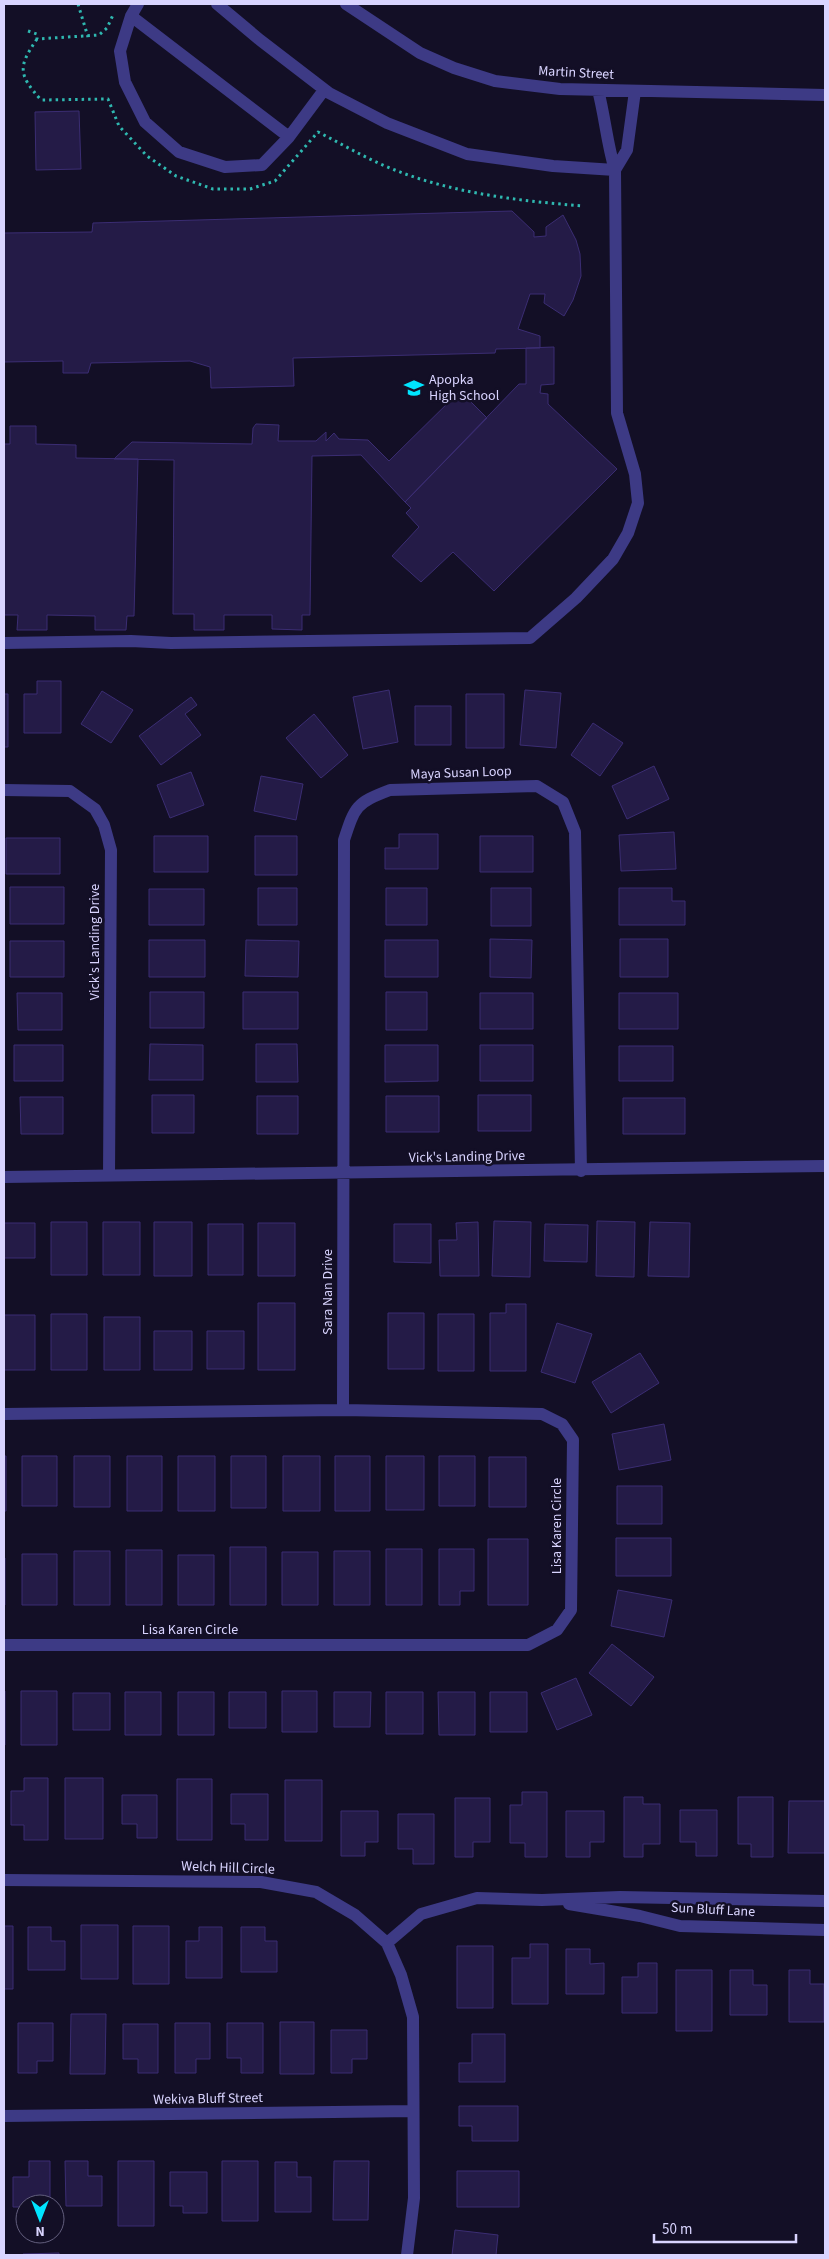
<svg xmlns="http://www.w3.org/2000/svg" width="829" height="2259" viewBox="0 0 829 2259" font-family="'Source Sans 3',sans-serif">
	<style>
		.building { fill: #241b47; stroke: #3b2d73 }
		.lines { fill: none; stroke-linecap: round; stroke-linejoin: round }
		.path { stroke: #2fb8b0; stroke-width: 3; stroke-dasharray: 2.5 4; stroke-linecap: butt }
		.minor { stroke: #3d3a85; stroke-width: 12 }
		.labels { text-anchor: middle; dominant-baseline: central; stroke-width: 5; stroke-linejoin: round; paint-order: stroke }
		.street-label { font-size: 14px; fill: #d9d4ff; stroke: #130f26 }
		.poi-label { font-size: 14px; fill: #d9d4ff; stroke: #130f26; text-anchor: start }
	</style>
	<rect width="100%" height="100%" fill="#130f26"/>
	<!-- building -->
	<path class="building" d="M79 111 81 169 36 170 35 112Z
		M512 211 534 232V237L546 236V227L563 215 576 240 580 254 581 276 573 300 564 316 544 303 545 294H530L518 329 540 336V348L496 349 495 353 293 358 294 386 211 388 210 367 190 361 91 363 88 373H63V361L4 362V233L92 232 93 223Z
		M554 347V384L541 385 540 393 548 394V404L617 469 494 591 453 552 421 582 392 556 419 527 406 513 411 508 405 502 519 384H526V348Z
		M460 391 487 418 405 502 361 455 312 456 310 615H302V630L272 629V615H224V630H194V614H173L174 460 114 459 132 442 252 444 253 428 256 424 279 425 278 441H316L326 432V441L334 433 339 439 368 440 389 461Z
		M10 426H36V444L76 445V458L138 459 134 616H127L126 630H95V616L47 615V630H17L18 615H4V444H10Z
		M37 681H61V733H24V694H37Z
		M389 690 398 742 363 749 353 697Z
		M525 690 561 693 556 748 520 745Z
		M102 691 133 710 111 743 81 724Z
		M4 694H8V747H4Z
		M466 694H504V748H466Z
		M191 697 197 705 185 714 201 735 161 765 139 736Z
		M415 706H451V745H415Z
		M314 714 348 755 321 778 286 738Z
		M593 723 623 743 600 776 571 755Z
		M654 766 669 799 627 819 612 786Z
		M191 772 204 805 170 818 157 785Z
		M261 776 303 784 296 820 254 811Z
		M674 832 676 869 621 871 619 835Z
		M399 834H438V869H385V848H399Z
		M154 836H208V872H154Z
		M255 836H297V875H255Z
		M480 836H533V872H480Z
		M6 838H60V874H6Z
		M10 887H64V924H10Z
		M258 888H297V925H258Z
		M386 888H427V925H386Z
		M491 888H531V926H491Z
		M619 888H672V901H685V925H619Z
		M149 889H204V925H149Z
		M490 939 532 940 531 978 490 977Z
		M620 939H668V977H620Z
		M149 940H205V977H149Z
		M246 940 299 941 298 977 245 976Z
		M385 940H438V977H385Z
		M10 941H64V977H10Z
		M150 992H204V1028H150Z
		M243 992H298V1029H243Z
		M386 992H427V1030H386Z
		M17 993H62V1030H18Z
		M480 993H533V1029H480Z
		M619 993H678V1029H619Z
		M150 1044 203 1045V1080H149Z
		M256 1044H297L298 1082H256Z
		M14 1045H63V1081H14Z
		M385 1045H438V1081L385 1082Z
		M480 1045H533V1081H480Z
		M619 1046H673V1081H619Z
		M152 1095H194V1133H152Z
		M478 1095H531V1131H478Z
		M257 1096H298V1134H257Z
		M386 1096H439V1132H386Z
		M20 1097H63V1134H21Z
		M623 1098H685V1134H623Z
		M494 1221 531 1222 530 1277 492 1276Z
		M597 1221 635 1222 634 1277 596 1276Z
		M51 1222H87V1275H51Z
		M103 1222H140V1275H103Z
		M154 1222H192V1276H154Z
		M478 1222 479 1276H440L439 1240H457L456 1223Z
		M650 1222 690 1223 689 1277 648 1276Z
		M4 1223H35V1258H4Z
		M258 1223H295V1276H258Z
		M208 1224H243V1275H208Z
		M394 1224H431V1263L394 1262Z
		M545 1224 588 1225 587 1262 544 1261Z
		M258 1303H295V1370H258Z
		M506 1304H526V1371H490V1313H506Z
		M388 1313H424V1369H388Z
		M51 1314H87V1370H51Z
		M438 1314H474V1371H438Z
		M4 1315H35V1370H4Z
		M104 1317H140V1370H104Z
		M557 1323 592 1334 575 1383 541 1372Z
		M154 1331H192V1370H154Z
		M207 1331H244V1369H207Z
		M640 1353 659 1383 611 1413 592 1382Z
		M664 1424 671 1460 619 1470 612 1434Z
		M4 1456H6V1511H4Z
		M22 1456H57V1506H22Z
		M74 1456H110V1507H74Z
		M127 1456H162V1511H127Z
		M178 1456H215V1511H178Z
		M231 1456H266V1508H231Z
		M283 1456H320V1511H283Z
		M335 1456H370V1511H335Z
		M386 1456H424V1510H386Z
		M439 1456H475V1506H439Z
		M489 1457H526V1507H489Z
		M617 1486H662V1524H617Z
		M616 1538H671V1576H616Z
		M488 1539H528V1605H488Z
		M230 1547H266V1605H230Z
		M386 1549H422V1605H386Z
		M439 1549H474V1591H460V1605H439Z
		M126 1550H162V1605H126Z
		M74 1551H110V1605H74Z
		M334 1551H370V1605H334Z
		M282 1552H318V1605H282Z
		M22 1554H57V1605H22Z
		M178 1555H214V1605H178Z
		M4 1558H5V1605H4Z
		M618 1590 672 1600 664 1637 611 1626Z
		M612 1644 654 1677 631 1706 589 1673Z
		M576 1678 592 1715 557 1730 541 1693Z
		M4 1691H5V1745H4Z
		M21 1691H57V1745H21Z
		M282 1691H317V1732H282Z
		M125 1692H161V1735H125Z
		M178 1692H214V1735H178Z
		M229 1692H266V1728H229Z
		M334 1692H371L370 1727H334Z
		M386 1692H423V1734H386Z
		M438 1692H475V1735H439Z
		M490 1692H527V1732H490Z
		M73 1693H110V1730H73Z
		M24 1778H48V1840H24V1825H11V1791H24Z
		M65 1778H103V1839H65Z
		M177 1779H212V1840H177Z
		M285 1780H322V1841H285Z
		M522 1792H547V1857H525V1843H510V1805H522Z
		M231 1794H268V1840H245V1824H231Z
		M122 1795H157V1838H137V1824H122Z
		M624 1797H643V1804H660V1844H643V1857H624Z
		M738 1797H773V1857H751V1844H738Z
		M455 1798H490V1842H473V1857H455Z
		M789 1801H825V1853H788Z
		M680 1810H717V1856H696V1842H680Z
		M341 1811H378V1842H365V1856H341Z
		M566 1811H604V1842H590V1857H566Z
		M398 1814H434V1864H413V1849H398Z
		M81 1925H118V1979H81Z
		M4 1926H13V1989H4Z
		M133 1926H169V1984H133Z
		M28 1927H51V1941H65V1970H28Z
		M199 1927H222V1978H186V1941H199Z
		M241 1927H265V1941H277V1972H241Z
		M530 1944H548V2004H512V1958H530Z
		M457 1946H493V2008H457Z
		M566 1949H590V1964L604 1963V1994H566Z
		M638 1963H657V2013H622V1977H638Z
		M676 1970H712V2031H676Z
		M730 1970H753V1985H767V2015H730Z
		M789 1970H810V1984H824V2022H789Z
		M71 2014H106L105 2074H70Z
		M280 2022H314V2074H280Z
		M18 2023H53V2061H37V2073H18Z
		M175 2023H210V2059H196V2073H175Z
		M227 2023H263V2073H241V2058H227Z
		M123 2024H158V2073H138V2059H123Z
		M331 2030H367V2059H352V2073H331Z
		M472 2034H505V2082H459V2063H472Z
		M459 2106H518V2141H472V2126H459Z
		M29 2161H50V2204H25V2207H13V2177H29Z
		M65 2161H88V2176H102V2206H66Z
		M118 2161H154V2226H118Z
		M222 2161H258V2221H222Z
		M334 2161H369L368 2220H333Z
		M275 2162H297V2177H311V2212H275Z
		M457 2171H519V2207H457Z
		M170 2172H207V2213H183V2206H170Z
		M455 2230 498 2235 496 2255H452Z
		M59 2253V2255H23V2254Z"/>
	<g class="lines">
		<!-- path -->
		<path class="path" d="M78 4 88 37
			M28 31 37 34V39L99 35 107 28 113 15
			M37 39C18 67 18 74 41 100L108 99 119 126 147 156 176 176 213 189H250L275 181 318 132C342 144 365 158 390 168 450 193 519 201 584 206"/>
		<!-- minor -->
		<path class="minor" d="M138 4 131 16 120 51 125 82 145 122 179 152 225 167 262 165 289 137 324 90
			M217 4 260 40 329 93 387 123 467 154 553 166 615 170
			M346 4 420 53 454 68 495 81 560 89 825 95
			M131 16 289 137
			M615 170 627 150 635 91
			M4 643 131 641 171 643 530 638 576 598 613 559 628 533 638 503 635 474 617 413 615 170C607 144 605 117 598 90
			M4 790 70 791 95 809 104 825 111 850 109 1176
			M4 1177 825 1166
			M343 1410 344 840C355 806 356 803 390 790L537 786 563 802 575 832 581 1171
			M4 1414 343 1410 542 1414 562 1424 573 1440 571 1610 557 1630 528 1645H4
			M4 1880 261 1882 316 1892 355 1915 387 1943 401 1975 413 2017 414 2198 407 2255
			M569 1904 640 1916 680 1926 825 1930
			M387 1943 421 1914 477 1898 542 1900 620 1897 825 1901
			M4 2116 413 2111"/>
	</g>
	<!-- icons -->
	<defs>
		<symbol id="school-bare" viewBox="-9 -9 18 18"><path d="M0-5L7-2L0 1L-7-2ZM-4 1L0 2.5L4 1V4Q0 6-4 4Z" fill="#00e5ff" stroke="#130f26" stroke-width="2.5" paint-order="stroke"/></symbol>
	</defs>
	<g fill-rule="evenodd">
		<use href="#school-bare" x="400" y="374" width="28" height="28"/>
	</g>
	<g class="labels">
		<!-- street labels -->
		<g class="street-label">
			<text transform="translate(576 73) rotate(3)">Martin Street</text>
			<text transform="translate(461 773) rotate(-2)">Maya Susan Loop</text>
			<text transform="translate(95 942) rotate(-90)">Vick's Landing Drive</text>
			<text transform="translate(467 1157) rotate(-1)">Vick's Landing Drive</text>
			<text transform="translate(328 1292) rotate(-90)">Sara Nan Drive</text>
			<text transform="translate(557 1526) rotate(-90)">Lisa Karen Circle</text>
			<text x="190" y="1630">Lisa Karen Circle</text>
			<text transform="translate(228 1868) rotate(2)">Welch Hill Circle</text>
			<text transform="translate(713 1910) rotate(3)">Sun Bluff Lane</text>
			<text transform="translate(208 2099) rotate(-1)">Wekiva Bluff Street</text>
		</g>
		<!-- poi labels -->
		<g class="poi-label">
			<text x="429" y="380">Apopka<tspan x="429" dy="16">High School</tspan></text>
		</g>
	</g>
	<!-- border -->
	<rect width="829" height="2259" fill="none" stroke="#d9d4ff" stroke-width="10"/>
	<!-- north arrow -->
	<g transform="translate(40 2219) rotate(180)"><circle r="24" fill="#130f26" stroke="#625e7d"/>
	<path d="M0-4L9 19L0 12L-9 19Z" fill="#00e5ff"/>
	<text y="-8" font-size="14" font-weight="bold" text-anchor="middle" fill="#d9d4ff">N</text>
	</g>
	<!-- scale -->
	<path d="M654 2234v8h142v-8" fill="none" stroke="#d9d4ff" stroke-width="2.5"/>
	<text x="662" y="2234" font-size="15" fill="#d9d4ff" stroke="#130f26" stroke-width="4" paint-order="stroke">50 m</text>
</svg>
